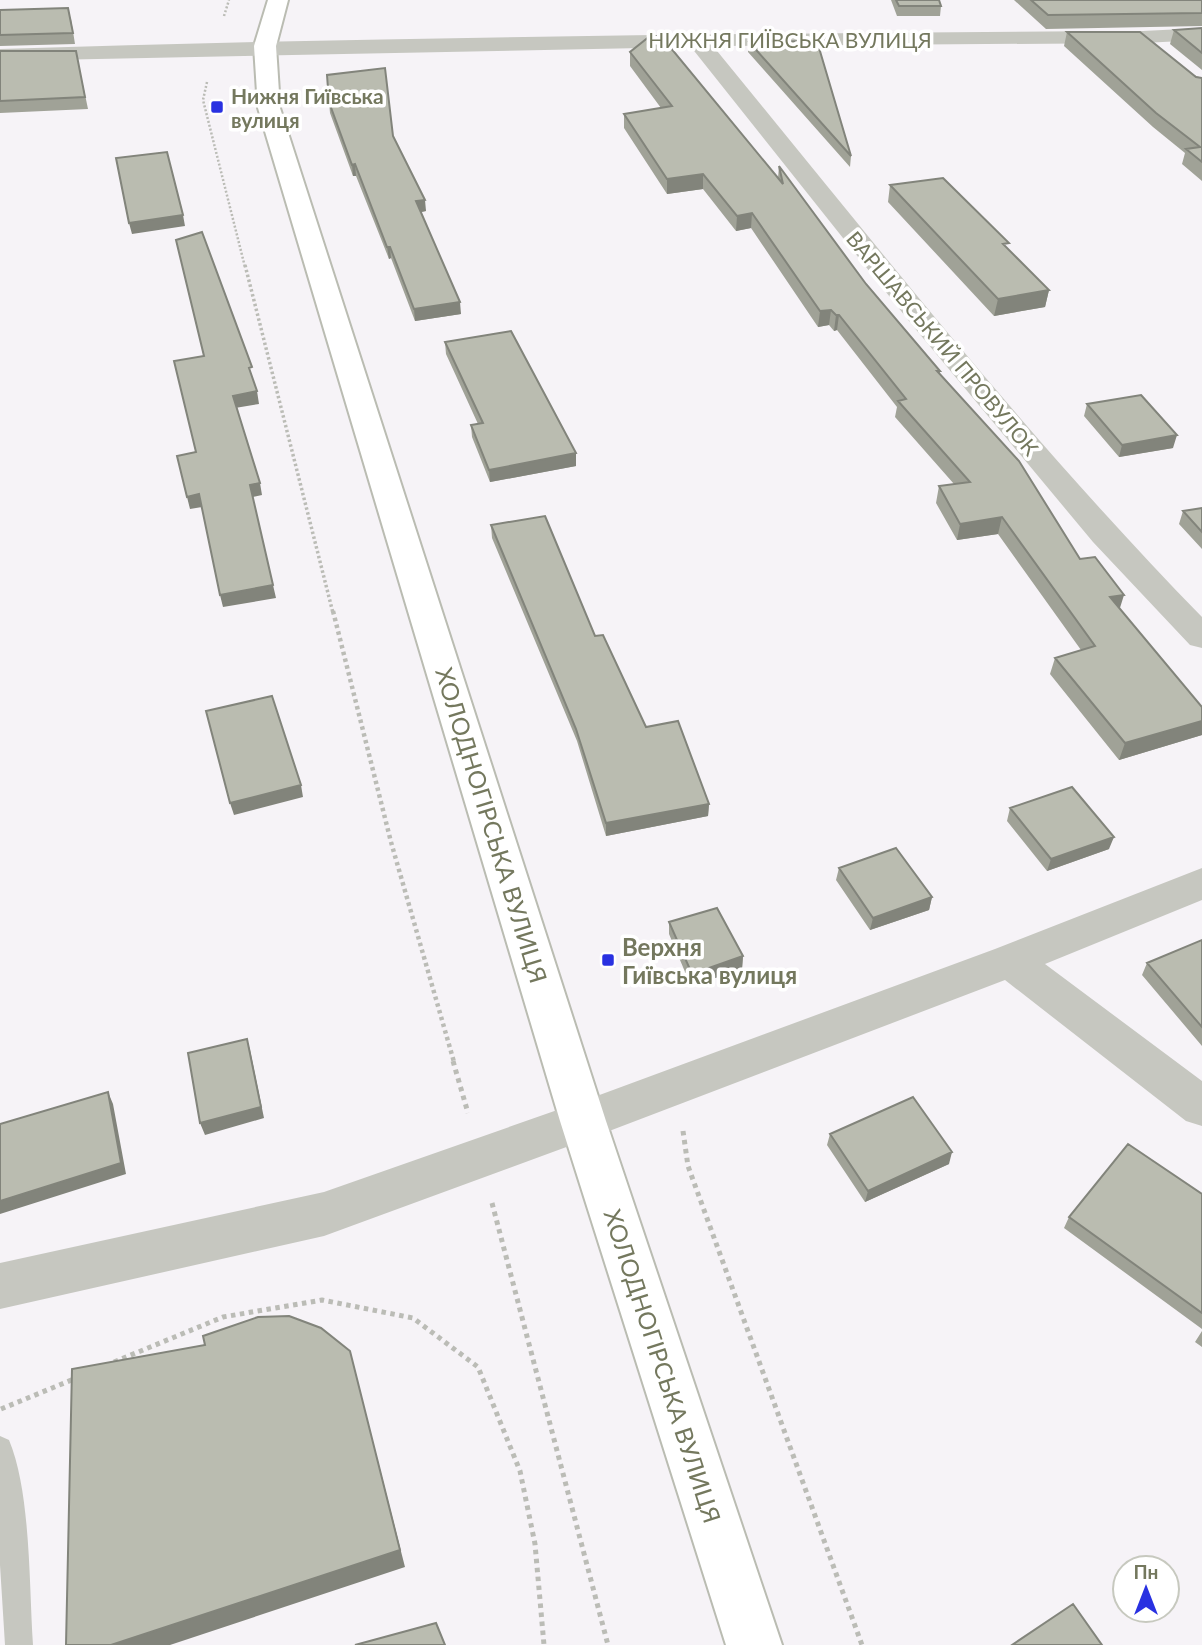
<svg xmlns="http://www.w3.org/2000/svg" width="1202" height="1645" viewBox="0 0 1202 1645" font-family="Lato,sans-serif">
	<style>
		.lines { fill: none; stroke-linecap: round; stroke-linejoin: round }
		.secondary-casing { stroke: #babcb2; stroke-width: 4 }
		.path-far3 { stroke: #bbbcb6; stroke-width: 2.5; stroke-dasharray: 2 2; stroke-linecap: butt }
		.path-far2 { stroke: #bbbcb6; stroke-width: 3.5; stroke-dasharray: 2.5 2.5; stroke-linecap: butt }
		.path-far1 { stroke: #bbbcb6; stroke-width: 4.5; stroke-dasharray: 3.5 3.5; stroke-linecap: butt }
		.path { stroke: #bbbcb6; stroke-width: 5; stroke-dasharray: 4.5 4.5; stroke-linecap: butt }
		.service { fill: #c6c7c0; fill-rule: evenodd }
		.minor { fill: #c6c7c0; fill-rule: evenodd }
		.tertiary { fill: #c6c7c0; fill-rule: evenodd }
		.secondary { fill: #fff; fill-rule: evenodd }
		.wall { fill: #a0a297 }
		.shaded-wall { fill: #82847b }
		.building { fill: #babcb0; stroke: #82847b; stroke-width: 2 }
		.poi-dot { fill: #2931e1; stroke: #fff; stroke-width: 2.5 }
		.labels { text-anchor: middle; dominant-baseline: central; stroke-width: 7; stroke-linejoin: round; paint-order: stroke }
		.far-street-label { font-size: 21px; fill: #74785e; stroke: #fff }
		.far-poi-label { font-size: 21px; font-weight: bold; fill: #74785e; stroke: #fff; text-anchor: start }
		.street-label { font-size: 24px; fill: #74785e; stroke: #fff }
		.poi-label { font-size: 24px; font-weight: bold; fill: #74785e; stroke: #fff; text-anchor: start }
	</style>
	<rect width="100%" height="100%" fill="#f6f3f7"/>
	<g class="lines">
		<defs>
			<path id="secondary" d="M268 0H288L276 46 280 108 606 1121 782 1645H726L560 1121 258 108 254 46Z"/>
		</defs>
		<!-- secondary casing -->
		<use href="#secondary" class="secondary-casing"/>
		<!-- path-far3 -->
		<path class="path-far3" d="M224 16 229 0
			M207 82 203 100 245 267"/>
		<!-- path-far2 -->
		<path class="path-far2" d="M245 265 333 613"/>
		<!-- path-far1 -->
		<path class="path-far1" d="M333 611 391 842 454 1062"/>
		<!-- path -->
		<path class="path" d="M453 1061 468 1113
			M683 1131 688 1166 862 1645
			M492 1203 608 1645
			M114 1362 223 1317 322 1300 413 1318 478 1367 520 1471 535 1544 544 1645
			M1 1409 74 1379"/>
		<!-- service -->
		<path class="service" d="M0 1436 9 1440C31 1492 29 1586 33 1645H5L0 1565Z"/>
		<!-- minor -->
		<path class="minor" d="M1202 28V40L1143 43 713 46C872 240 1027 438 1202 617V648L1190 645 1093 542 913 326 691 47 0 61V49C381 37 762 33 1143 31Z
			M1202 868V900L1045 964 1202 1081V1126L1186 1121 1005 980 583 1141 567 1135 560 1121 567 1107 995 949Z"/>
		<!-- tertiary -->
		<path class="tertiary" d="M583 1101 599 1107 606 1121 599 1135 324 1236 0 1309V1263L324 1192Z"/>
		<!-- secondary -->
		<use href="#secondary" class="secondary"/>
	</g>
	<!-- wall -->
	<path class="wall" d="M891 0H939L941 6 940 16H897Z
		M1014 0H1202V26L1046 29Z
		M0 10 71 19 75 44 0 46Z
		M1202 28V70L1170 44 1174 30Z
		M1067 32 1202 78V181L1182 164 1185 153 1153 127 1064 46Z
		M749 42 851 156 850 167 748 52Z
		M0 51H76L88 109 0 113Z
		M630 52 778 178 779 166 866 284 940 371V374L1080 559 1120 609 1202 721V735L1119 760 1050 674 1055 658 1081 650 998 534 957 540 936 503 939 486 954 484 895 417 897 407 837 330 834 331 829 325 818 327 751 228 736 231 703 189 667 194 624 128V114L661 108 630 66Z
		M329 102 393 136 426 211 420 212 461 314 415 321 391 258 389 259 356 176H353L330 113Z
		M890 185 1007 248 1049 290 1045 307 994 316 888 202Z
		M445 342 576 466 490 482 472 437 471 425 478 424 446 354Z
		M1087 404 1173 448 1119 457 1084 416Z
		M1202 508V549L1179 524 1183 511Z
		M491 525 595 636 646 727 709 804 708 816 606 836 577 741 492 538Z
		M1010 808 1109 849 1047 871 1007 821Z
		M839 868 932 897 929 910 870 930 836 880Z
		M669 922 743 956 742 969 691 986 669 934Z
		M1202 940V1046L1142 975 1147 963Z
		M830 1134 949 1164 865 1202 827 1145Z
		M1202 1194V1329L1064 1228 1069 1217Z
		M1202 1331V1347L1195 1342Z"/>
	<!-- shaded-wall -->
	<path class="shaded-wall" d="M355 164 356 176H353L352 165Z
		M703 174V189L667 194V179Z
		M425 200 426 211 417 213 416 201Z
		M752 213 751 228 736 231 737 216Z
		M183 215 185 226 132 234 129 223Z
		M387 247H390L391 258 389 259Z
		M1049 290 1045 307 994 316 998 299Z
		M460 302 461 314 415 321 414 309Z
		M831 310 829 325 818 327 820 311Z
		M836 315H839L837 330 834 331Z
		M257 391 259 404 235 408 233 396Z
		M1177 435 1173 448 1119 457 1122 445Z
		M576 453V466L490 482 489 470Z
		M260 483 262 495 253 497 250 485Z
		M199 494 202 507 190 509 187 497Z
		M1002 517 998 534 957 540 960 524Z
		M273 585 276 598 223 607 220 595Z
		M1124 595 1119 611 1110 597Z
		M1202 721V735L1119 760 1125 743Z
		M301 785 303 797 234 815 230 803Z
		M709 804 708 816 606 836V823Z
		M1114 837 1109 849 1047 871 1051 859Z
		M932 897 929 910 870 930 873 918Z
		M743 956 742 969 691 986 692 974Z
		M247 1039 250 1050 264 1118 205 1135 200 1123Z
		M108 1092 113 1104 126 1174 0 1214V1201Z
		M952 1152 949 1164 865 1202 868 1191Z
		M350 1351 405 1567 170 1645H111Z"/>
	<!-- building -->
	<path class="building" d="M896 0H939L941 6H899Z
		M1031 0H1202V13L1048 15Z
		M68 8 73 33 0 35V10Z
		M1202 28V53L1174 30Z
		M1067 32H1140L1196 77 1202 78V162L1186 149 1200 147 1156 113Z
		M650 36H661L783 184 779 166 866 284 940 371H937L1019 461 1080 559 1095 557 1124 595 1110 597 1202 707V721L1125 743 1055 658 1095 646 1002 517 960 524 939 486 970 482 898 401 906 399 839 315H836L831 310 820 311 752 213 737 216 703 174 667 179 624 114 672 106 630 52Z
		M817 41 851 156 749 42Z
		M0 51H76L85 97 0 101Z
		M385 68 393 136 425 200 416 201 460 302 414 309 390 247H387L355 164 352 165 329 102 327 75Z
		M167 152 183 215 129 223 116 158Z
		M943 178 1009 243 1003 244 1049 290 998 299 890 185Z
		M202 232 252 367 249 368 257 391 233 396 260 483 250 485 273 585 220 595 199 494 187 497 177 456 196 452 174 361 204 356 176 240Z
		M511 331 576 453 489 470 471 425 483 423 445 342Z
		M1141 395 1177 435 1122 445 1087 404Z
		M1202 508V532L1183 511Z
		M545 516 595 636 603 635 646 727 678 721 709 804 606 823 576 729 491 525Z
		M272 696 301 785 230 803 206 711Z
		M1072 787 1114 837 1051 859 1010 808Z
		M896 848 932 897 873 918 839 868Z
		M717 908 743 956 692 974 669 922Z
		M1202 940V1027L1147 963Z
		M247 1039 261 1107 200 1123 188 1053Z
		M108 1092 121 1163 0 1201V1124Z
		M913 1097 952 1152 868 1191 830 1134Z
		M1128 1144 1202 1194V1313L1069 1217Z
		M289 1316 321 1328 350 1351 400 1550 111 1645H66L72 1369 205 1345 203 1336 258 1317Z
		M1073 1604 1102 1645H1012Z
		M436 1623 445 1645H355Z"/>
	<!-- markers -->
	<g class="poi-dot">
		<rect x="210" y="100" width="14" height="14" rx="3.5"/>
		<rect x="601" y="953" width="14" height="14" rx="3.5"/>
	</g>
	<g class="labels">
		<!-- far-street labels -->
		<g class="far-street-label">
			<text x="790" y="39">НИЖНЯ ГИЇВСЬКА ВУЛИЦЯ</text>
			<text transform="translate(943 343) rotate(50)">ВАРШАВСЬКИЙ ПРОВУЛОК</text>
		</g>
		<!-- far-poi labels -->
		<g class="far-poi-label">
			<text x="231" y="95">Нижня Гиївська<tspan x="231" dy="24">вулиця</tspan></text>
		</g>
		<!-- street labels -->
		<g class="street-label">
			<text transform="translate(492 825) rotate(73)">ХОЛОДНОГІРСЬКА ВУЛИЦЯ</text>
			<text transform="translate(663 1366) rotate(72)">ХОЛОДНОГІРСЬКА ВУЛИЦЯ</text>
		</g>
		<!-- poi labels -->
		<g class="poi-label">
			<text x="622" y="946">Верхня<tspan x="622" dy="28">Гиївська вулиця</tspan></text>
		</g>
	</g>
	<!-- north arrow -->
	<g transform="translate(1146 1589)"><circle r="33" fill="#ffffff" stroke="#c7c9bf" stroke-width="2"/>
	<path d="M0-5L12 26L0 18L-12 26Z" fill="#2931e1"/>
	<text y="-10" font-size="19" font-weight="bold" text-anchor="middle" fill="#74785e">Пн</text>
	</g>
</svg>
